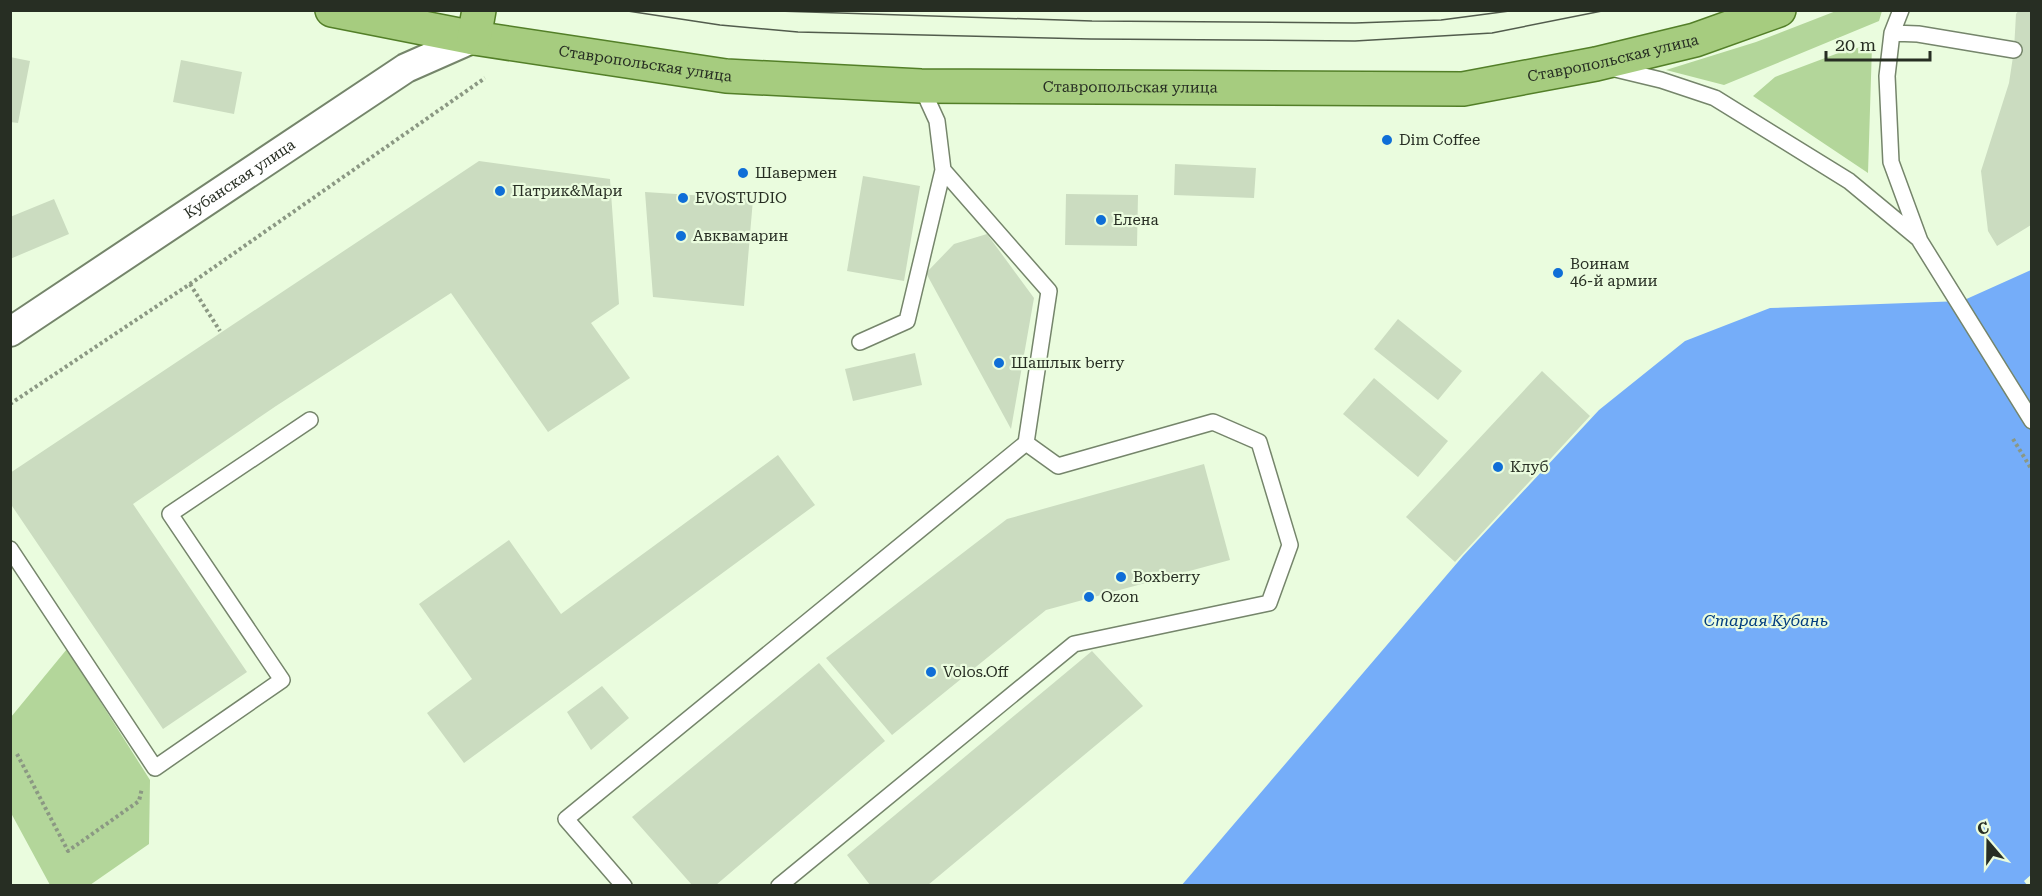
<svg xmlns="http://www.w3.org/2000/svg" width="2042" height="896" viewBox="0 0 2042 896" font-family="'Roboto Serif',serif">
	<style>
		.green { fill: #b3d69a }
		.water { fill: #75adf9 }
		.building { fill: #cbdcc0 }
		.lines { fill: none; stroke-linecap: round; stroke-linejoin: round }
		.service-casing { stroke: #75856b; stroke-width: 18 }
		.minor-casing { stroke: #75856b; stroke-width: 32 }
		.primary-casing { stroke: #537f28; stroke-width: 36 }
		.path { stroke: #8b9883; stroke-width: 4; stroke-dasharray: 3 3; stroke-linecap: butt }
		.service { stroke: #fff; stroke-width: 15 }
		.minor { stroke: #fff; stroke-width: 28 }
		.primary { stroke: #a6cc7f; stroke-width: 33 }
		.tram { stroke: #525c4d; stroke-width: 1.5 }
		.poi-dot { fill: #0f6ed7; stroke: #eafcde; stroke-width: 2 }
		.labels { text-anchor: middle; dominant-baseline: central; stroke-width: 4.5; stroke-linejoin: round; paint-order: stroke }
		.street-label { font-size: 15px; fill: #272e23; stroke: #eafcde }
		.poi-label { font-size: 15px; fill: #272e23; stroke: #eafcde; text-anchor: start }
		.water-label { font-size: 16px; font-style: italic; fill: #003c7e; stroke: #eafcde }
	</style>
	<rect width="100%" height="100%" fill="#eafcde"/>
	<!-- green -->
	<path class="green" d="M1836 11H1882L1879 21 1724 85 1666 70 1756 42Z
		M1872 46 1868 173 1753 96 1775 77 1849 49Z
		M67 649 150 780 149 844 90 885H50L11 813V717Z"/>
	<!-- water -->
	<path class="water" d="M2031 270 2032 874 2024 881 2027 885 1181 886 1463 556 1599 410 1685 341 1770 308 1962 301Z"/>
	<!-- building -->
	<path class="building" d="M2019 10H2031V225L1997 246 1988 231 1981 171 2009 83 2014 50 2016 14Z
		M10 57 30 61 18 123 10 122Z
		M181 60 242 72 234 114 173 102Z
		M479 161 610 179 619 304 591 323 630 378 548 432 451 293 276 406 133 504 247 672 163 729 10 503V473Z
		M1175 164 1256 168 1254 198 1174 195Z
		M863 176 920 186 904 281 847 271Z
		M645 192 753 199 744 306 653 297Z
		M1066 194 1138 195 1137 246 1065 245Z
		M54 199 69 234 10 259V217Z
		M987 234 1034 298 1011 429 926 273 954 244Z
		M1398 319 1462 371 1438 400 1374 349Z
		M915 353 922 385 853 401 845 369Z
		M1542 371 1590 416 1455 562 1406 517Z
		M1374 378 1448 441 1418 477 1343 414Z
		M778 455 815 505 464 763 427 713 472 679 419 604 509 540 561 614Z
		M1204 464 1230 560 1046 610 892 735 826 658 1007 519Z
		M1092 651 1143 706 928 885H870L847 855Z
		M819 663 885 741 716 885H692L632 817Z
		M602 686 629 718 591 750 567 712Z"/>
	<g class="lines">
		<defs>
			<path id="service" d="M1901 10 1892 33 1887 76 1891 162 1920 241 2032 421
				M1892 33 1918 34 2014 50
				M1611 68 1661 80 1715 98 1849 181 1919 239
				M860 342 907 321 943 170 937 121 921 86
				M10 549 155 768 282 680 170 514 310 420
				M624 886 566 819 1026 443 1049 291 943 170
				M779 886 1074 644 1269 603 1290 545 1259 442 1213 422 1058 466 1026 443"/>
			<g id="minor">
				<path id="s1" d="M10 332 406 68 474 38"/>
			</g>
			<g id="primary">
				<path id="s2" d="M332 10 474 38 726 76 921 86 1463 89 1596 64 1695 40 1779 10"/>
				<path d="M474 38 479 10"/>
			</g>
		</defs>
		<!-- service casing -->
		<use href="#service" class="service-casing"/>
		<!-- minor casing -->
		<use href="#minor" class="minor-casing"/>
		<!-- primary casing -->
		<use href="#primary" class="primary-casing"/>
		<!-- path -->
		<path class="path" d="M190 284 220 331
			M10 404 190 284 485 78
			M2013 439 2032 470
			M17 754 68 851 139 801 142 788"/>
		<!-- service -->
		<use href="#service" class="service"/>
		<!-- minor -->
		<use href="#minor" class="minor"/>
		<!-- primary -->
		<use href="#primary" class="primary"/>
		<!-- tram -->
		<path class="tram" d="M621 10 720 25 798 32 1091 39 1355 41 1492 33 1607 10
			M748 10 1092 21 1355 23 1441 20 1517 10"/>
	</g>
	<!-- markers -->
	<g class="poi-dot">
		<circle cx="1387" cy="140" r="6"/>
		<circle cx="743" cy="173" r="6"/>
		<circle cx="500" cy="191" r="6"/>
		<circle cx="683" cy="198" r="6"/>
		<circle cx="1101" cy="220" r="6"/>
		<circle cx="681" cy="236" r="6"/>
		<circle cx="1558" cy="273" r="6"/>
		<circle cx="999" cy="363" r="6"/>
		<circle cx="1498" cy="467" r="6"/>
		<circle cx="1121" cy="577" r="6"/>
		<circle cx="1089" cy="597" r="6"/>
		<circle cx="931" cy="672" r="6"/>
	</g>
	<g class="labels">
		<!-- street labels -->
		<g class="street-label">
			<text stroke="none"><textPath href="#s2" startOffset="1290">Ставропольская улица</textPath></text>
			<text stroke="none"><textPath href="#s2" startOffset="318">Ставропольская улица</textPath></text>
			<text stroke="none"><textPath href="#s2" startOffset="804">Ставропольская улица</textPath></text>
			<text stroke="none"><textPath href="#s1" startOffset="276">Кубанская улица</textPath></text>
		</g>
		<!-- poi labels -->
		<g class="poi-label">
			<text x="1399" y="140">Dim Coffee</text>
			<text x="755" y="173">Шавермен</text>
			<text x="512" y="191">Патрик&amp;Мари</text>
			<text x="695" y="198">EVOSTUDIO</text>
			<text x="1113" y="220">Елена</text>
			<text x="693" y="236">Авквамарин</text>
			<text x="1570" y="264">Воинам<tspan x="1570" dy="17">46-й армии</tspan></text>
			<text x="1011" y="363">Шашлык berry</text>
			<text x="1510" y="467">Клуб</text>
			<text x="1133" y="577">Boxberry</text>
			<text x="1101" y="597">Ozon</text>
			<text x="943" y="672">Volos.Off</text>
		</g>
		<!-- water labels -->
		<g class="water-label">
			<text x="1766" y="620">Старая Кубань</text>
		</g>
	</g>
	<!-- border -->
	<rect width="2042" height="896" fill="none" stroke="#272e23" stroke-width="24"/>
	<!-- north arrow -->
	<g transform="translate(1988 842) rotate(340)" stroke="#eafcde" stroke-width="4.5" paint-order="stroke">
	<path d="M0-4.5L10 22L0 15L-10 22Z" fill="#272e23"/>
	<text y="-9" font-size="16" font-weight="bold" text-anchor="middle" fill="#272e23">С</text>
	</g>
	<!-- scale -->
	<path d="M1826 51v9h104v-9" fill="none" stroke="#272e23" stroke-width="3"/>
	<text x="1835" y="51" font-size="18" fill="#272e23" stroke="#eafcde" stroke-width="4.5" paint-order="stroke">20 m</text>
</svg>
